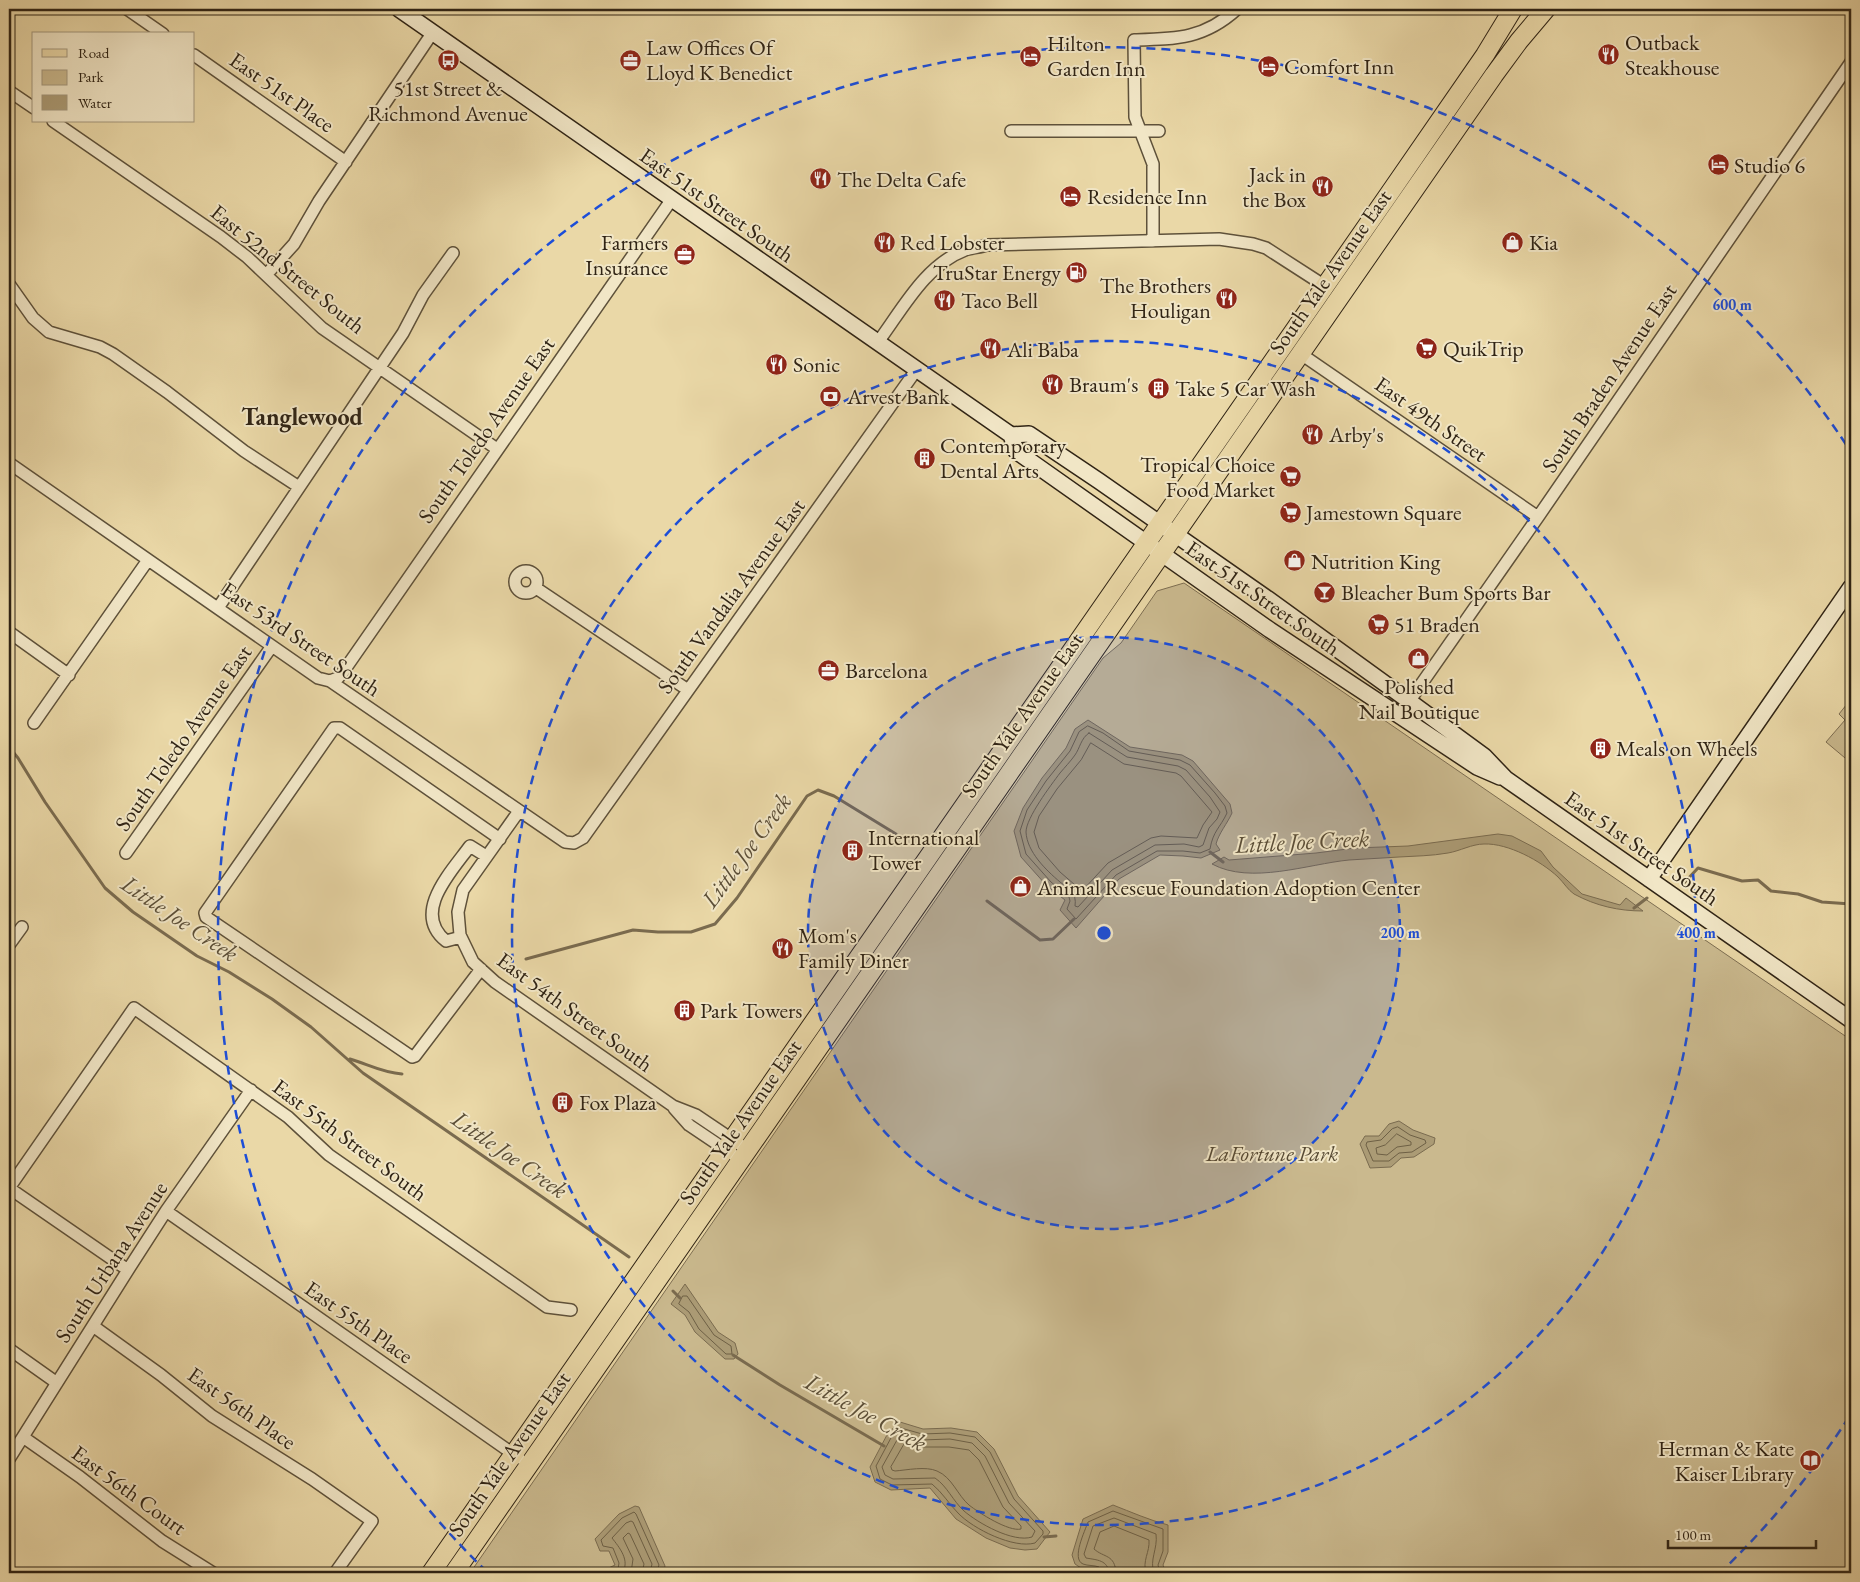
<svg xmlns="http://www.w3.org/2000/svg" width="1860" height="1582" viewBox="0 0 1860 1582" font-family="'EB Garamond',serif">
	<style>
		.green { fill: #cab98e; stroke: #7d6e52 }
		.water { fill: #ab9b75; stroke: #7a6b4f }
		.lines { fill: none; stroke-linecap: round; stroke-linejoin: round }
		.shore { stroke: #6e6045; stroke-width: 1 }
		.stream { stroke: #7a6b4f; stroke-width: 3 }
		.street-casing { stroke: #5e513a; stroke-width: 14 }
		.secondary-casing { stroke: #302415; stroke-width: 18 }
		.primary-casing { stroke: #302415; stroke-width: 20 }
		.street { stroke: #f1e6c6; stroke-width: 11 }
		.secondary { stroke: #f1e6c6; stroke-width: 15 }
		.primary { stroke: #ead8a7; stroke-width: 18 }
		.ring { fill: none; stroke: #1d4ed8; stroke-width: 2.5; stroke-dasharray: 9 6 }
		.labels { text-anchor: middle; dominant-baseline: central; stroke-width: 4; stroke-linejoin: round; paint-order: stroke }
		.poi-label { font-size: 22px; fill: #302415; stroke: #f1e6c6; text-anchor: start }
		.street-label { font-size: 22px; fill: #302415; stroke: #f1e6c6 }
		.park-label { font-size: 22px; font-style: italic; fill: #564933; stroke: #f1e6c6 }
		.neighbourhood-label { font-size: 24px; font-weight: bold; fill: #302415; stroke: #f1e6c6 }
		.water-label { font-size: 24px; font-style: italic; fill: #5b4e37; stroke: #f1e6c6 }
		.centre { fill: #1d4ed8; stroke: #f1e6c6; stroke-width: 2.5 }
		.ring-label { font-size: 15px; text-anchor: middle; font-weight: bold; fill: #1d4ed8; stroke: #f1e6c6; stroke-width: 4; stroke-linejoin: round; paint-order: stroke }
	</style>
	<rect width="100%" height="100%" fill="#ead8a7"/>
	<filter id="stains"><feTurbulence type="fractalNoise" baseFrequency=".004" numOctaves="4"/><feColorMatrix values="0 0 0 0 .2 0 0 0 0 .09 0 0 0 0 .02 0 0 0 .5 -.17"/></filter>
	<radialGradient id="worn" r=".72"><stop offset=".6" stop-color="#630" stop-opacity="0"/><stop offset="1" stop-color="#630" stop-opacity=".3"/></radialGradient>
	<!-- green -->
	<path class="green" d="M1184 583 1851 1040V1573H470L1103 658 1121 643 1157 591Z
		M1851 699V763L1826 742 1845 720 1839 714Z"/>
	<!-- water -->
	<path class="water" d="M1088 720 1130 747 1182 755 1193 761 1230 804 1232 813C1227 824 1219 833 1216 844L1220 850 1201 858 1183 856 1160 855 1119 879 1076 928 1060 910 1065 900 1047 886 1021 857 1014 831 1023 808 1042 778 1066 748 1075 729Z
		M1498 834 1512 836 1541 851 1553 867 1582 894 1620 905 1626 898 1643 911C1619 911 1596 906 1574 894 1568 890 1564 883 1558 877 1541 861 1508 843 1484 844 1472 844 1460 851 1448 853 1431 856 1415 856 1399 857 1382 858 1366 859 1349 860 1308 864 1251 885 1212 864L1224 857 1229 860 1316 853 1355 848 1408 846Z
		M1399 1121 1413 1130 1435 1138 1434 1144 1414 1157 1401 1158 1391 1167 1370 1168 1360 1144 1365 1136H1379L1389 1124Z
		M685 1284 718 1332 735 1343 738 1354 734 1359H725L695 1332 685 1315 671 1304Z
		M900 1422 923 1429 951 1428 977 1432 994 1449 1018 1496 1050 1532 1037 1549 1025 1550 1010 1548 986 1538 956 1519 930 1488 891 1490 875 1482 870 1467 888 1433Z
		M1113 1505C1131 1512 1149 1520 1168 1525V1552L1163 1565 1166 1573H1111L1081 1568 1075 1564 1072 1555 1083 1519Z
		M635 1506 639 1507 665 1566 664 1570 657 1573H598L615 1565 609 1551H600L595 1539 619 1514Z"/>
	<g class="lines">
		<!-- shore -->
		<path class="shore" d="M1088 726 1103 733 1129 751 1180 760 1190 765 1215 793 1225 806 1227 813C1220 828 1213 831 1210 849L1200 853 1183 851H1157L1116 875 1076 919 1067 909 1070 901 1069 897 1051 882 1026 854 1020 831 1027 810 1046 781 1070 751 1079 732Z
			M1089 733 1127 757 1178 766 1186 770 1210 797 1220 812 1217 819 1209 828 1203 845 1199 847 1184 844 1155 845 1112 870 1078 907 1075 906C1077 893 1069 889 1060 882 1046 870 1027 852 1026 832 1026 818 1051 785 1060 773 1065 767 1070 762 1075 755 1080 748 1081 738 1089 733Z
			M1091 743 1124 764 1176 773 1181 776 1212 812 1203 825 1197 838 1161 836 1151 838 1108 863 1082 891 1060 872 1039 848 1034 832 1039 816 1057 789 1081 760Z
			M1398 1127 1410 1135 1425 1140 1426 1143 1412 1152 1399 1153 1389 1161H1373L1366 1145 1367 1142 1381 1140 1392 1129Z
			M1397 1134 1411 1142V1145L1397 1147 1387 1155 1377 1154 1376 1148 1385 1145Z
			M683 1296H687L714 1335 731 1346 732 1354H726L699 1329 689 1312 679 1304Z
			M901 1428 922 1434 950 1433 975 1437 990 1452 1014 1499 1043 1531V1534L1035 1543C1014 1549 973 1529 958 1513 949 1504 942 1492 932 1484L892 1485 880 1479 876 1466 892 1436Z
			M903 1435 921 1440 950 1439 972 1443 985 1456 1009 1503 1035 1531 1032 1537C1013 1543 978 1523 964 1511 953 1501 947 1486 935 1478L893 1479 885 1475 882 1467 897 1440Z
			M905 1443 920 1447H949L969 1450 979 1460 1003 1507 1021 1526V1529C1009 1532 979 1513 969 1505 958 1496 952 1477 937 1471 926 1466 907 1470 895 1471L892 1470 891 1467Z
			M609 1573 618 1569 619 1563 613 1548 603 1546 601 1540 622 1518 634 1512 636 1514 659 1565 656 1573
			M622 1573C631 1561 619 1547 612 1538L626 1523 631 1521 633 1522 652 1564 650 1573
			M631 1573 633 1559 623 1538 628 1533 630 1534 644 1564 642 1573
			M1102 1573 1099 1567C1094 1565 1088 1566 1083 1564 1071 1559 1085 1531 1088 1522L1113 1511 1163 1529V1551L1158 1565 1160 1573
			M1109 1573C1108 1560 1097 1560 1086 1558L1084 1554 1093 1526 1114 1518 1156 1534C1158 1549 1149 1560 1154 1573
			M1116 1573C1115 1554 1104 1558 1094 1549L1100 1532 1114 1526 1149 1540C1150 1552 1142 1561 1146 1573"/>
		<!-- stream -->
		<path class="stream" d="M9 747 18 758 45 802 105 888 133 912 197 956 229 972 272 999 311 1027 363 1073 629 1257
			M1210 852 1223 862
			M1684 883 1698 868 1742 881 1758 880 1771 891 1798 894 1822 902 1851 904
			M987 901 1040 940 1053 939 1074 919
			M1634 908 1647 898
			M526 959 633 930 658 932H691L715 924 737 898 807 796 818 790 834 796 896 834
			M350 1059C367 1064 383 1073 402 1074
			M673 1291 680 1298
			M733 1355 780 1385 884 1446
			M1044 1537 1056 1536"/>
		<defs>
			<path id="street" d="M127 9 163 34
				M194 55 346 162
				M9 91 34 108
				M53 121 221 237 247 257 322 328 497 449
				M1011 131H1159
				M1153 241V164L1135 117 1134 40C1176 39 1204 39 1237 9
				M266 275 294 244 319 201 433 32
				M9 284 33 318 49 332 100 347 113 354 167 392 244 451 299 487
				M878 342C902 310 925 265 965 250 972 248 980 247 987 245L1219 239 1253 244 1266 248 1325 286
				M1301 354 1538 517
				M9 463 318 678 330 681 565 842 574 843 583 838 917 369
				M515 582a11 11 0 1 1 22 0a11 11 0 1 1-22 0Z
				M536 588 688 690
				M218 608 403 333 423 295 453 253
				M9 632 69 675
				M330 681 338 678 343 672 672 199
				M1399 716 1538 517 1851 62
				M34 723 148 560
				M519 811 463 890 458 912 460 935 473 962 495 982 673 1106 696 1115 748 1150
				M126 853 272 646
				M461 937 446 941C411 913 451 872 470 846L486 856
				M9 945 22 927
				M481 969 415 1056 412 1057 206 917 205 913 334 728H340L500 839
				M674 1108 689 1125 741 1160
				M9 1188 134 1008 288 1117 329 1155 547 1307 571 1310
				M9 1188 128 1270
				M166 1211 519 1458
				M93 1326 161 1375 212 1416 312 1479 372 1521 335 1573
				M9 1349 57 1383
				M23 1437 80 1477 162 1541 213 1573
				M9 1459 128 1270 166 1211 251 1090"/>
			<path id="secondary" d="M399 9 1011 435 1029 434 1099 481 1268 599 1409 701 1484 756 1506 779 1851 1020
				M1011 435 1016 451 1270 630 1477 767 1500 777
				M1649 879 1851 587"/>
			<path id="primary" d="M431 1573 1389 194 1485 55 1513 9
				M454 1573 1494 75 1519 41 1546 9"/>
		</defs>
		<!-- street casing -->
		<use href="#street" class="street-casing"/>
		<!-- secondary casing -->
		<use href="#secondary" class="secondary-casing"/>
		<!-- primary casing -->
		<use href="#primary" class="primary-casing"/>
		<!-- street -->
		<use href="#street" class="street"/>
		<!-- secondary -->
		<use href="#secondary" class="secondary"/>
		<!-- primary -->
		<use href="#primary" class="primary"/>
	</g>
	<!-- distance rings -->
	<circle cx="1104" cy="933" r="296" fill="#1d4ed8" fill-opacity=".12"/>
	<g class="ring">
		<circle cx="1104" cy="933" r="296"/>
		<circle cx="1104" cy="933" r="592"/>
		<path d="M1849 1417A888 888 0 0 1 1721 1572M487 1572A888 888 0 1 1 1849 449"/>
	</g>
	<!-- icons -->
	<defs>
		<symbol id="restaurant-disc" viewBox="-11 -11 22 22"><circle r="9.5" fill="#8f2418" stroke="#f1e6c6"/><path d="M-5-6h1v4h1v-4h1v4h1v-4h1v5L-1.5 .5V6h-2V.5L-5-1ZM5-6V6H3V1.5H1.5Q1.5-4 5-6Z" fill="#fff"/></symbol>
		<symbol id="hotel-disc" viewBox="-11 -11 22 22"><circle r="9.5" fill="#8f2418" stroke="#f1e6c6"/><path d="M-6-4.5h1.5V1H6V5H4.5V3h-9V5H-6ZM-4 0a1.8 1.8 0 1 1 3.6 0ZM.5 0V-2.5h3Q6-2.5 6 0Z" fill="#fff"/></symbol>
		<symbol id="bus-disc" viewBox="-11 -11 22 22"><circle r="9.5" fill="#8f2418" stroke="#f1e6c6"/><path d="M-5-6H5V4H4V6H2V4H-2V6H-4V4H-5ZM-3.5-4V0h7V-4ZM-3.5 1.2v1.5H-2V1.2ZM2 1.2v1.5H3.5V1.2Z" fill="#fff"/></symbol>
		<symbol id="office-disc" viewBox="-11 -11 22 22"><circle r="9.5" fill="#8f2418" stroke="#f1e6c6"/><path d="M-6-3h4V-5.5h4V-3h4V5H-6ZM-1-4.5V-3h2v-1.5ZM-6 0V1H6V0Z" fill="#fff"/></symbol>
		<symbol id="shop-disc" viewBox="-11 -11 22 22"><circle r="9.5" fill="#8f2418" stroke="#f1e6c6"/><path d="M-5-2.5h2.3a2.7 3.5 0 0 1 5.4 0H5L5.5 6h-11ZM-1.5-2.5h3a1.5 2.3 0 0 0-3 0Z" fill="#fff"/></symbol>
		<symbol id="fuel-disc" viewBox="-11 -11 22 22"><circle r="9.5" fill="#8f2418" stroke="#f1e6c6"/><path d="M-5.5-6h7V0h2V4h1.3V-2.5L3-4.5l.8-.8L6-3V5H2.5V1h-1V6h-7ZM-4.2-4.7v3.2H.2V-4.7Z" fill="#fff"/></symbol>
		<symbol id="supermarket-disc" viewBox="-11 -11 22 22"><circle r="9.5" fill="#8f2418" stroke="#f1e6c6"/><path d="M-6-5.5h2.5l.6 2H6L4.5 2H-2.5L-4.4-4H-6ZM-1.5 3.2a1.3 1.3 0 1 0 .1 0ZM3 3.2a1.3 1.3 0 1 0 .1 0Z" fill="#fff"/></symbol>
		<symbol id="building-disc" viewBox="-11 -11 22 22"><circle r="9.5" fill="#8f2418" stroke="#f1e6c6"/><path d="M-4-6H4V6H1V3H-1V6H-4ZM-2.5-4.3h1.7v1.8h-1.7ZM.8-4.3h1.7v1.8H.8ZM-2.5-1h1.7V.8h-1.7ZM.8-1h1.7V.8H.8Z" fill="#fff"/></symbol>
		<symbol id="bank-disc" viewBox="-11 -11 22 22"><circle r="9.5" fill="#8f2418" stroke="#f1e6c6"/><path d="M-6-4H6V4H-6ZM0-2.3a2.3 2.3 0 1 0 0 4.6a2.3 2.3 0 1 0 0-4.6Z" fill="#fff"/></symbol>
		<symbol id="bar-disc" viewBox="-11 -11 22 22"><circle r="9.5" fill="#8f2418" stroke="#f1e6c6"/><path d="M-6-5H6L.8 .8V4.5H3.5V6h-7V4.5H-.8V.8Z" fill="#fff"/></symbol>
		<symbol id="library-disc" viewBox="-11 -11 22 22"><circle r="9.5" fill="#8f2418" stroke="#f1e6c6"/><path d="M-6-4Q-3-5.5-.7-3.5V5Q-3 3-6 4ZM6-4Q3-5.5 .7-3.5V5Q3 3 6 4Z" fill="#fff"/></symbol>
	</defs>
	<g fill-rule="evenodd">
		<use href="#restaurant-disc" x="1596" y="42" width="25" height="25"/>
		<use href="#hotel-disc" x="1018" y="44" width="25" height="25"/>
		<use href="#bus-disc" x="436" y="48" width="25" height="25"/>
		<use href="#office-disc" x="618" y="48" width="25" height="25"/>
		<use href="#hotel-disc" x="1256" y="54" width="25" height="25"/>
		<use href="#hotel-disc" x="1706" y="152" width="25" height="25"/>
		<use href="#restaurant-disc" x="808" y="166" width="25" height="25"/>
		<use href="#restaurant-disc" x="1310" y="174" width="25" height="25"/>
		<use href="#hotel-disc" x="1058" y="184" width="25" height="25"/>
		<use href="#restaurant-disc" x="872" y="230" width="25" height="25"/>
		<use href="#shop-disc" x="1500" y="230" width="25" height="25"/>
		<use href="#office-disc" x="672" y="242" width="25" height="25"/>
		<use href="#fuel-disc" x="1064" y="260" width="25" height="25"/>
		<use href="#restaurant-disc" x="1214" y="286" width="25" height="25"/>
		<use href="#restaurant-disc" x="932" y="288" width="25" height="25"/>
		<use href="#supermarket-disc" x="1414" y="336" width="25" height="25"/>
		<use href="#restaurant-disc" x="978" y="336" width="25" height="25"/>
		<use href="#restaurant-disc" x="764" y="352" width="25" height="25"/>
		<use href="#restaurant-disc" x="1040" y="372" width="25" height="25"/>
		<use href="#building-disc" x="1146" y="376" width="25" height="25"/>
		<use href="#bank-disc" x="818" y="384" width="25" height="25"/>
		<use href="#restaurant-disc" x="1300" y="422" width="25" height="25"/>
		<use href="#building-disc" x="912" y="446" width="25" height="25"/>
		<use href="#supermarket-disc" x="1278" y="464" width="25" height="25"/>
		<use href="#supermarket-disc" x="1278" y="500" width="25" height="25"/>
		<use href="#shop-disc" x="1282" y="548" width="25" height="25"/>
		<use href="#bar-disc" x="1312" y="580" width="25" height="25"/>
		<use href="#supermarket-disc" x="1366" y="612" width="25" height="25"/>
		<use href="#shop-disc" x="1406" y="646" width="25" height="25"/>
		<use href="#office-disc" x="816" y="658" width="25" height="25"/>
		<use href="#building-disc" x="1588" y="736" width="25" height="25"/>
		<use href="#building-disc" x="840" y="838" width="25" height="25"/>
		<use href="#shop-disc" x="1008" y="874" width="25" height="25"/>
		<use href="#restaurant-disc" x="770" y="936" width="25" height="25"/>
		<use href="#building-disc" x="672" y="998" width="25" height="25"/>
		<use href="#building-disc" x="550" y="1090" width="25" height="25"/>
		<use href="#library-disc" x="1798" y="1448" width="25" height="25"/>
	</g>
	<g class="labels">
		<!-- poi labels -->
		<g class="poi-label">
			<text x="1625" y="42">Outback<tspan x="1625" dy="25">Steakhouse</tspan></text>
			<text x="1047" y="43">Hilton<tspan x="1047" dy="25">Garden Inn</tspan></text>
			<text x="646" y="47">Law Offices Of<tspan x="646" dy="25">Lloyd K Benedict</tspan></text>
			<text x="1284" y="66">Comfort Inn</text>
			<text x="448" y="88" text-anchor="middle">51st Street &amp;<tspan x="448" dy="25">Richmond Avenue</tspan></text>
			<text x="1734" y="165">Studio 6</text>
			<text x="1306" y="174" text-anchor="end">Jack in<tspan x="1306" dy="25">the Box</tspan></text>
			<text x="837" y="179">The Delta Cafe</text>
			<text x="1087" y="196">Residence Inn</text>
			<text x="668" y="242" text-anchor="end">Farmers<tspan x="668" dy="25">Insurance</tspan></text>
			<text x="900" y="242">Red Lobster</text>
			<text x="1529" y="242">Kia</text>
			<text x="1061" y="272" text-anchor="end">TruStar Energy</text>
			<text x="1211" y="285" text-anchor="end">The Brothers<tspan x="1211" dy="25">Houligan</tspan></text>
			<text x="961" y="300">Taco Bell</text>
			<text x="1443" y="348">QuikTrip</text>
			<text x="1007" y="349">Ali Baba</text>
			<text x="793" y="364">Sonic</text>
			<text x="1069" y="384">Braum's</text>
			<text x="1175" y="388">Take 5 Car Wash</text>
			<text x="847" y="396">Arvest Bank</text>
			<text x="1329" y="434">Arby's</text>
			<text x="940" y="445">Contemporary<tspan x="940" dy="25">Dental Arts</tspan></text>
			<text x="1275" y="464" text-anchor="end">Tropical Choice<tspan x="1275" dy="25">Food Market</tspan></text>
			<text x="1306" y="512">Jamestown Square</text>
			<text x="1311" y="561">Nutrition King</text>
			<text x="1341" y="592">Bleacher Bum Sports Bar</text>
			<text x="1394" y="624">51 Braden</text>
			<text x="845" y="670">Barcelona</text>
			<text x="1419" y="686" text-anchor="middle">Polished<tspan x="1419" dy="25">Nail Boutique</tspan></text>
			<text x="1616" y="748">Meals on Wheels</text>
			<text x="868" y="837">International<tspan x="868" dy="25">Tower</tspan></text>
			<text x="1037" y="887">Animal Rescue Foundation Adoption Center</text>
			<text x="798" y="935">Mom's<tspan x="798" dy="25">Family Diner</tspan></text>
			<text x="700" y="1010">Park Towers</text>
			<text x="579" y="1102">Fox Plaza</text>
			<text x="1794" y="1448" text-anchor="end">Herman &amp; Kate<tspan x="1794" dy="25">Kaiser Library</tspan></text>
		</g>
		<!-- street labels -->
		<g class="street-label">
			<text transform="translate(282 92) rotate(35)">East 51st Place</text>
			<text transform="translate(717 205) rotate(35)">East 51st Street South</text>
			<text transform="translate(288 269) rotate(39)">East 52nd Street South</text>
			<text transform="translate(1330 272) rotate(-55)">South Yale Avenue East</text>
			<text transform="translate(1609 378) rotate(-56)">South Braden Avenue East</text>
			<text transform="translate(1431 419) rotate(35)">East 49th Street</text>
			<text transform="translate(486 430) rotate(-55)">South Toledo Avenue East</text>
			<text transform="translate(731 596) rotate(-54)">South Vandalia Avenue East</text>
			<text transform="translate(1263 598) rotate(35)">East 51st Street South</text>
			<text transform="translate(301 639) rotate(34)">East 53rd Street South</text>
			<text transform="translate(1022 715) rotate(-55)">South Yale Avenue East</text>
			<text transform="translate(183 738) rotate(-55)">South Toledo Avenue East</text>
			<text transform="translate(1642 848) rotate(35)">East 51st Street South</text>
			<text transform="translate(575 1012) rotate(36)">East 54th Street South</text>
			<text transform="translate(740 1122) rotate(-55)">South Yale Avenue East</text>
			<text transform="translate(350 1140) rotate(37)">East 55th Street South</text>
			<text transform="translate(111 1262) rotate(-57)">South Urbana Avenue</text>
			<text transform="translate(359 1322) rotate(35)">East 55th Place</text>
			<text transform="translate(242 1408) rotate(35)">East 56th Place</text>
			<text transform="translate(509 1454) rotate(-55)">South Yale Avenue East</text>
			<text transform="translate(129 1490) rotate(36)">East 56th Court</text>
		</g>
		<!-- park labels -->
		<g class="park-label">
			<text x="1272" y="1153">LaFortune Park</text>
		</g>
		<!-- neighbourhood labels -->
		<g class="neighbourhood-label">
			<text x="302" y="416">Tanglewood</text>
		</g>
		<!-- water labels -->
		<g class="water-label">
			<text transform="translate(1302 841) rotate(-3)">Little Joe Creek</text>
			<text transform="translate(746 850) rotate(-54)">Little Joe Creek</text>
			<text transform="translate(180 918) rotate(34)">Little Joe Creek</text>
			<text transform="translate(510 1154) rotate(35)">Little Joe Creek</text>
			<text transform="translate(866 1412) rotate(29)">Little Joe Creek</text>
		</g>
	</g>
	<circle cx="1104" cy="933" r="8" class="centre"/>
	<g class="ring-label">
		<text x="1732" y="310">600 m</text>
		<text x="1400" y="938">200 m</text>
		<text x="1696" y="938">400 m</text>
	</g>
	<!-- margin -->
	<rect width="1860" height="1582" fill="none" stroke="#ead8a7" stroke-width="30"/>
	<rect x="10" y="10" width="1840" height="1562" fill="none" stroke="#302415" stroke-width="2.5"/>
	<rect x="15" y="15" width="1830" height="1552" fill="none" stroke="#302415"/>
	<!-- legend -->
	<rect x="32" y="32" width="162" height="90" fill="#f1e6c6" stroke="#a4987f"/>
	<rect x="42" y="49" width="25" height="8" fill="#ead8a7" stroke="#a4987f"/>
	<text x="78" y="58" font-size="15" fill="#302415">Road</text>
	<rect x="42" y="70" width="25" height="15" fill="#cab98e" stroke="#a4987f"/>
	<text x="78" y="82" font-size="15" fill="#302415">Park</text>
	<rect x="42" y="95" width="25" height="15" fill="#ab9b75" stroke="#a4987f"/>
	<text x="78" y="108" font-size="15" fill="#302415">Water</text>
	<!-- scale -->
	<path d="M1668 1540v8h148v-8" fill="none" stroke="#302415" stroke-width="2.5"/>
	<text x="1675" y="1540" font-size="15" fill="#302415" stroke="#f1e6c6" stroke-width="4" paint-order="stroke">100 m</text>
	<rect width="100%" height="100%" filter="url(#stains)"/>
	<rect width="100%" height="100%" fill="url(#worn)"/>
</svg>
